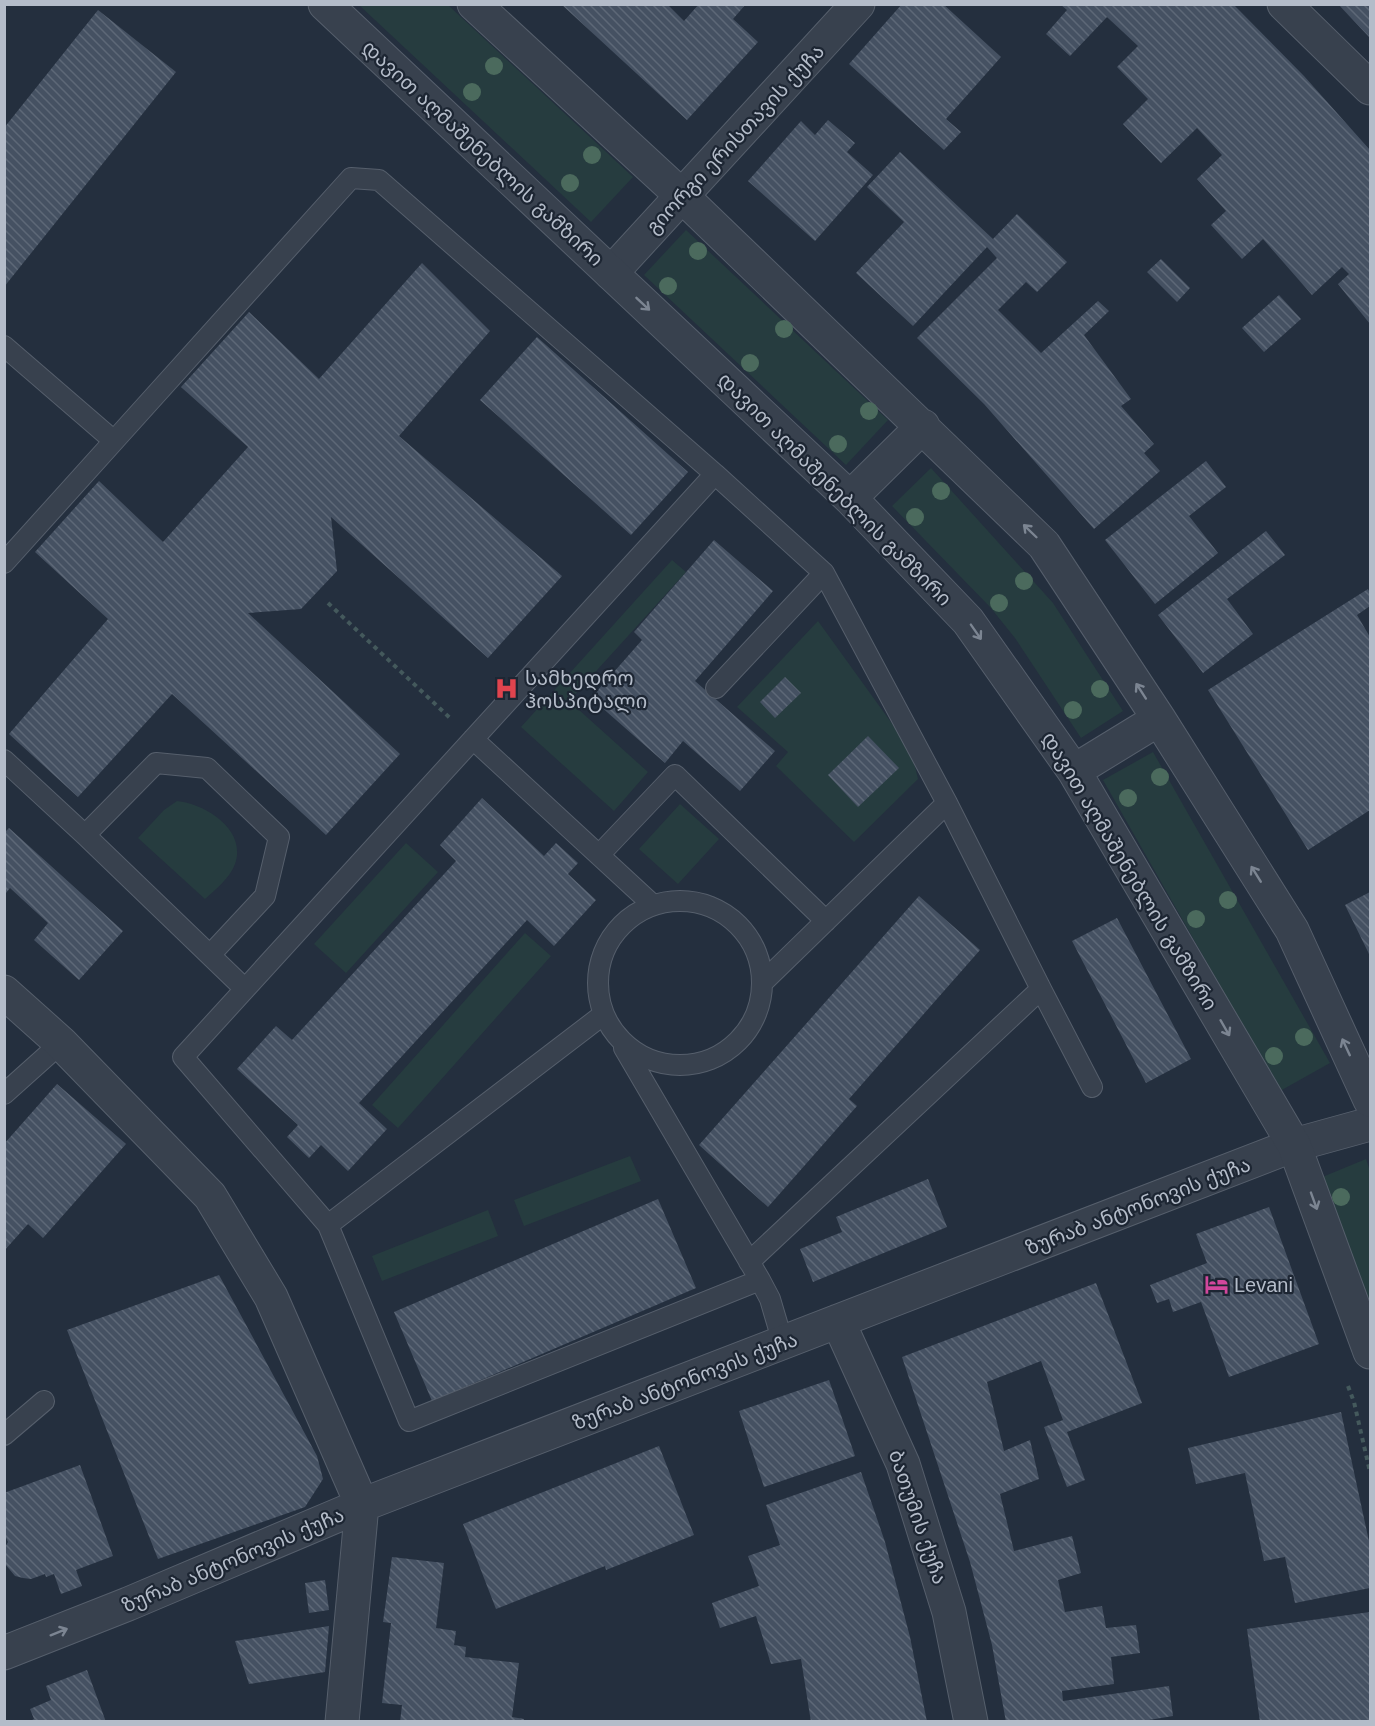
<svg xmlns="http://www.w3.org/2000/svg" width="1375" height="1726" viewBox="0 0 1375 1726" font-family="Arial,'Noto Sans Georgian',sans-serif">
	<style>
		.green { fill: #263c3f }
		.building { fill: url(#building-back-hatch) }
		.lines { fill: none; stroke-linecap: round; stroke-linejoin: round }
		.service-casing { stroke: #565f6c; stroke-width: 22 }
		.minor-casing { stroke: #565f6c; stroke-width: 35 }
		.tertiary-casing { stroke: #565f6c; stroke-width: 35 }
		.path { stroke: #44595c; stroke-width: 4; stroke-dasharray: 4.5 4.5; stroke-linecap: butt }
		.service { stroke: #38414e; stroke-width: 20 }
		.minor { stroke: #38414e; stroke-width: 33 }
		.tertiary { stroke: #38414e; stroke-width: 33 }
		.tree { fill: #4b6a5d }
		.oneway { stroke: #7c8592 }
		.labels { text-anchor: middle; dominant-baseline: central; stroke-width: 4.5; stroke-linejoin: round; paint-order: stroke }
		.street-label { font-size: 20px; fill: #b4bcc9; stroke: #1d2633 }
		.poi-label { font-size: 20px; fill: #b4bcc9; stroke: #1d2633; text-anchor: start }
	</style>
	<defs>
		<pattern id="building-back-hatch" width="6" height="6" patternUnits="userSpaceOnUse" patternTransform="scale(1.5)"><rect width="6" height="6" fill="#455162"/><path d="M-1 5l2 2M0 0l6 6M5-1l2 2" fill="none" stroke="#5d6877"/></pattern>
	</defs>
	<rect width="100%" height="100%" fill="#242f3e"/>
	<!-- green -->
	<path class="green" d="M359 5H448L633 177 591 222Z
		M686 230 888 420 846 465 644 275Z
		M931 468 1053 603 1123 711 1081 738 1015 638 990 607 892 506Z
		M672 560 686 572 569 701 648 772 614 811 521 727Z
		M818 621 911 750 918 779 854 842 776 766 788 752 737 707Z
		M1153 752 1330 1063 1280 1091 1103 780Z
		M177 801C206 804 247 830 235 864 230 878 216 889 205 899L138 838 164 810Z
		M680 804 719 839 678 884 639 849Z
		M406 843 438 872 346 973 314 944Z
		M525 933 551 956 398 1128 372 1105Z
		M630 1156 641 1181 524 1226 514 1200Z
		M1366 1159 1370 1171V1323L1320 1178Z
		M488 1210 498 1236 382 1281 372 1256Z"/>
	<!-- building -->
	<path class="building" d="M561 4H667L684 21 699 4H746L733 19 758 42 687 120Z
		M902 4H943L1001 57 946 119 961 132 944 150 849 64Z
		M1338 4H1370V38Z
		M1061 5H1234L1304 76 1370 150V324L1338 284 1349 274 1342 267 1312 295 1263 239 1242 259 1211 225 1226 211 1197 179 1222 155 1197 128 1161 163 1123 124 1148 99 1117 67 1138 46 1107 17 1070 56 1046 34 1067 10Z
		M98 10 176 72 4 287V128Z
		M828 120 855 143 847 152 873 175 815 241 748 181 801 121 815 135Z
		M900 152 993 239 1017 214 1067 262 1037 292 1026 282 998 310 1041 353 1098 301 1109 311 1084 335 1131 399 1121 406 1154 444 1144 453 1160 471 1094 529 984 404 917 338 997 258 987 247 913 326 856 273 904 222 867 187Z
		M1161 259 1190 288 1177 302 1147 272Z
		M422 263 490 331 399 436 562 576 488 658 331 517 337 571 301 609 248 613 400 754 326 835 172 694 78 797 9 734 108 619 35 552 99 481 163 542 248 447 181 387 249 312 319 379Z
		M1279 295 1301 319 1264 352 1242 328Z
		M537 337 688 472 631 535 480 400Z
		M1206 461 1226 487 1189 516 1218 553 1155 604 1105 540Z
		M1266 531 1285 555 1227 599 1253 634 1203 673 1158 615Z
		M714 540 773 591 695 681 775 751 740 791 683 741 665 763 591 698 642 640 634 632Z
		M1368 589 1370 593V606L1357 615 1370 637V810L1308 850 1208 690Z
		M785 677 801 693 775 718 760 702Z
		M868 736 899 768 858 807 828 775Z
		M482 798 544 856 556 843 578 863 568 874 596 900 554 946 527 920 359 1103 387 1129 348 1171 321 1145 309 1158 287 1137 298 1125 237 1069 276 1026 292 1040 456 861 440 845Z
		M9 828 123 931 79 980 34 940 48 923 10 888 6 893 4 891V833Z
		M1370 892V956L1345 905Z
		M919 896 980 950 849 1099 857 1106 768 1207 699 1145Z
		M1117 918 1191 1059 1146 1083 1072 941Z
		M57 1084 126 1144 43 1238 28 1224 4 1251V1144Z
		M928 1179 947 1227 813 1282 800 1249 842 1232 836 1217Z
		M658 1199 696 1288 432 1401 394 1312Z
		M1269 1207 1319 1344 1229 1377 1201 1302 1173 1312 1169 1299 1157 1303 1150 1285 1207 1263 1196 1234Z
		M219 1275 317 1456 323 1479 305 1507 158 1559 67 1330Z
		M1096 1283 1142 1403 1067 1432 1085 1480 1067 1487 1044 1427 1063 1420 1041 1361 987 1382 1004 1451 1030 1440 1039 1479 1000 1494 1014 1551 1072 1536 1081 1573 1058 1580 1065 1612 1102 1606 1106 1628 1136 1625 1140 1653 1111 1657 1114 1684 1062 1691 1063 1701 1169 1686 1173 1716 1137 1722H1006L992 1645 970 1562 902 1357Z
		M829 1380 855 1456 764 1487 739 1411Z
		M1341 1412 1370 1546V1588L1295 1603 1285 1557 1264 1561 1245 1473 1196 1484 1188 1448Z
		M659 1446 694 1535 606 1570 605 1566 496 1609 463 1524Z
		M80 1465 113 1556 76 1570 82 1586 61 1594 54 1574 46 1577 45 1574 31 1579 23 1578 15 1576 5 1564 4 1549 8 1542 4 1534V1493Z
		M861 1472 885 1542 910 1637 927 1722H811L801 1659 771 1664 756 1616 720 1628 712 1603 759 1586 748 1556 780 1545 766 1505Z
		M392 1557 444 1563 436 1628 456 1631 454 1645 466 1647 465 1657 519 1663 512 1717 524 1719V1722H400L402 1705 382 1703 391 1623 383 1622Z
		M325 1580 329 1610 309 1613 305 1583Z
		M1370 1612V1722H1260L1247 1629Z
		M329 1626 325 1672 249 1684 235 1641Z
		M87 1670 106 1722H28L34 1719 30 1709 51 1700 46 1686Z"/>
	<g class="lines">
		<defs>
			<path id="service" d="M4 346 114 441 4 563
				M114 441 351 178 379 180 715 474
				M716 688 824 573
				M473 739 653 905
				M4 760 85 835 245 989
				M85 835 156 763 207 768 279 837 265 896 210 955
				M599 855 675 775 826 921
				M598 983a82 82 0 1 1 164 0a82 82 0 1 1-164 0Z
				M763 982 947 803
				M1041 989 1092 1087
				M604 1014 328 1225 409 1421 760 1280
				M624 1048 760 1280 770 1299 783 1343
				M4 1094 61 1043
				M328 1225 183 1057 715 474 824 573 947 803 1041 989 749 1262
				M4 1435 44 1401"/>
			<path id="minor" d="M1284 4 1370 88
				M611 273 858 4
				M4 992 61 1043 210 1196 271 1297 362 1505 342 1722
				M838 1321 903 1464 949 1612 971 1722
				M4 1653 128 1604 362 1505 1294 1145 1370 1124"/>
			<path id="tertiary" d="M325 4 850 498 968 621 1074 771 1294 1145 1370 1352
				M474 4 682 196 1044 545 1159 719 1292 930 1370 1100
				M850 498 923 426
				M1074 771 1159 719"/>
		</defs>
		<!-- service casing -->
		<use href="#service" class="service-casing"/>
		<!-- minor casing -->
		<use href="#minor" class="minor-casing"/>
		<!-- tertiary casing -->
		<use href="#tertiary" class="tertiary-casing"/>
		<!-- path -->
		<path class="path" d="M328 603 450 718
			M1348 1386 1354 1402 1370 1472"/>
		<!-- service -->
		<use href="#service" class="service"/>
		<!-- minor -->
		<use href="#minor" class="minor"/>
		<!-- tertiary -->
		<use href="#tertiary" class="tertiary"/>
	</g>
	<!-- trees -->
	<g class="tree">
		<circle cx="494" cy="66" r="9"/>
		<circle cx="472" cy="92" r="9"/>
		<circle cx="592" cy="155" r="9"/>
		<circle cx="570" cy="183" r="9"/>
		<circle cx="698" cy="251" r="9"/>
		<circle cx="668" cy="286" r="9"/>
		<circle cx="784" cy="329" r="9"/>
		<circle cx="750" cy="363" r="9"/>
		<circle cx="869" cy="411" r="9"/>
		<circle cx="838" cy="444" r="9"/>
		<circle cx="941" cy="491" r="9"/>
		<circle cx="915" cy="517" r="9"/>
		<circle cx="1024" cy="581" r="9"/>
		<circle cx="999" cy="603" r="9"/>
		<circle cx="1100" cy="689" r="9"/>
		<circle cx="1073" cy="710" r="9"/>
		<circle cx="1160" cy="777" r="9"/>
		<circle cx="1128" cy="798" r="9"/>
		<circle cx="1228" cy="900" r="9"/>
		<circle cx="1196" cy="919" r="9"/>
		<circle cx="1304" cy="1037" r="9"/>
		<circle cx="1274" cy="1056" r="9"/>
		<circle cx="1341" cy="1197" r="9"/>
	</g>
	<!-- one-way arrows -->
	<defs><path id="oneway-shaft" d="M-6 0H5M1.5-3L5.5 0L1.5 3" fill="none" stroke-width="1.6" stroke-linecap="round" stroke-linejoin="round" transform="scale(1.5)"/></defs>
	<g class="oneway">
		<use href="#oneway-shaft" transform="translate(643 304) rotate(43)"/>
		<use href="#oneway-shaft" transform="translate(1030 531) rotate(-136)"/>
		<use href="#oneway-shaft" transform="translate(976 632) rotate(55)"/>
		<use href="#oneway-shaft" transform="translate(1141 691) rotate(-123)"/>
		<use href="#oneway-shaft" transform="translate(1256 874) rotate(-122)"/>
		<use href="#oneway-shaft" transform="translate(1225 1028) rotate(60)"/>
		<use href="#oneway-shaft" transform="translate(1346 1047) rotate(-115)"/>
		<use href="#oneway-shaft" transform="translate(1314 1201) rotate(70)"/>
		<use href="#oneway-shaft" transform="translate(59 1632) rotate(-22)"/>
	</g>
	<!-- icons -->
	<defs>
		<symbol id="hospital-bare" viewBox="-9 -9 18 18"><path d="M-5-5h3v3.5h4V-5h3V5h-3V1.5h-4V5h-3Z" fill="#e0444e" stroke="#1d2633" stroke-width="2.5" paint-order="stroke"/></symbol>
		<symbol id="hotel-bare" viewBox="-9 -9 18 18"><path d="M-6-4.5h1.5V1H6V5H4.5V3h-9V5H-6ZM-4 0a1.8 1.8 0 1 1 3.6 0ZM.5 0V-2.5h3Q6-2.5 6 0Z" fill="#d1479c" stroke="#1d2633" stroke-width="2.5" paint-order="stroke"/></symbol>
	</defs>
	<g fill-rule="evenodd">
		<use href="#hospital-bare" x="490" y="672" width="33" height="33"/>
		<use href="#hotel-bare" x="1200" y="1268" width="33" height="33"/>
	</g>
	<g class="labels">
		<!-- street labels -->
		<g class="street-label">
			<text transform="translate(735 139) rotate(-47)">გიორგი ერისთავის ქუჩა</text>
			<text transform="translate(483 153) rotate(43)">დავით აღმაშენებლის გამზირი</text>
			<text transform="translate(835 489) rotate(45)">დავით აღმაშენებლის გამზირი</text>
			<text transform="translate(1130 871) rotate(59)">დავით აღმაშენებლის გამზირი</text>
			<text transform="translate(1138 1206) rotate(-21)">ზურაბ ანტონოვის ქუჩა</text>
			<text transform="translate(685 1381) rotate(-21)">ზურაბ ანტონოვის ქუჩა</text>
			<text transform="translate(918 1517) rotate(71)">ბათუმის ქუჩა</text>
			<text transform="translate(233 1560) rotate(-23)">ზურაბ ანტონოვის ქუჩა</text>
		</g>
		<!-- poi labels -->
		<g class="poi-label">
			<text x="525" y="678">სამხედრო<tspan x="525" dy="23">ჰოსპიტალი</tspan></text>
			<text x="1234" y="1285">Levani</text>
		</g>
	</g>
	<!-- border -->
	<rect width="1375" height="1726" fill="none" stroke="#b4bcc9" stroke-width="12"/>
</svg>
